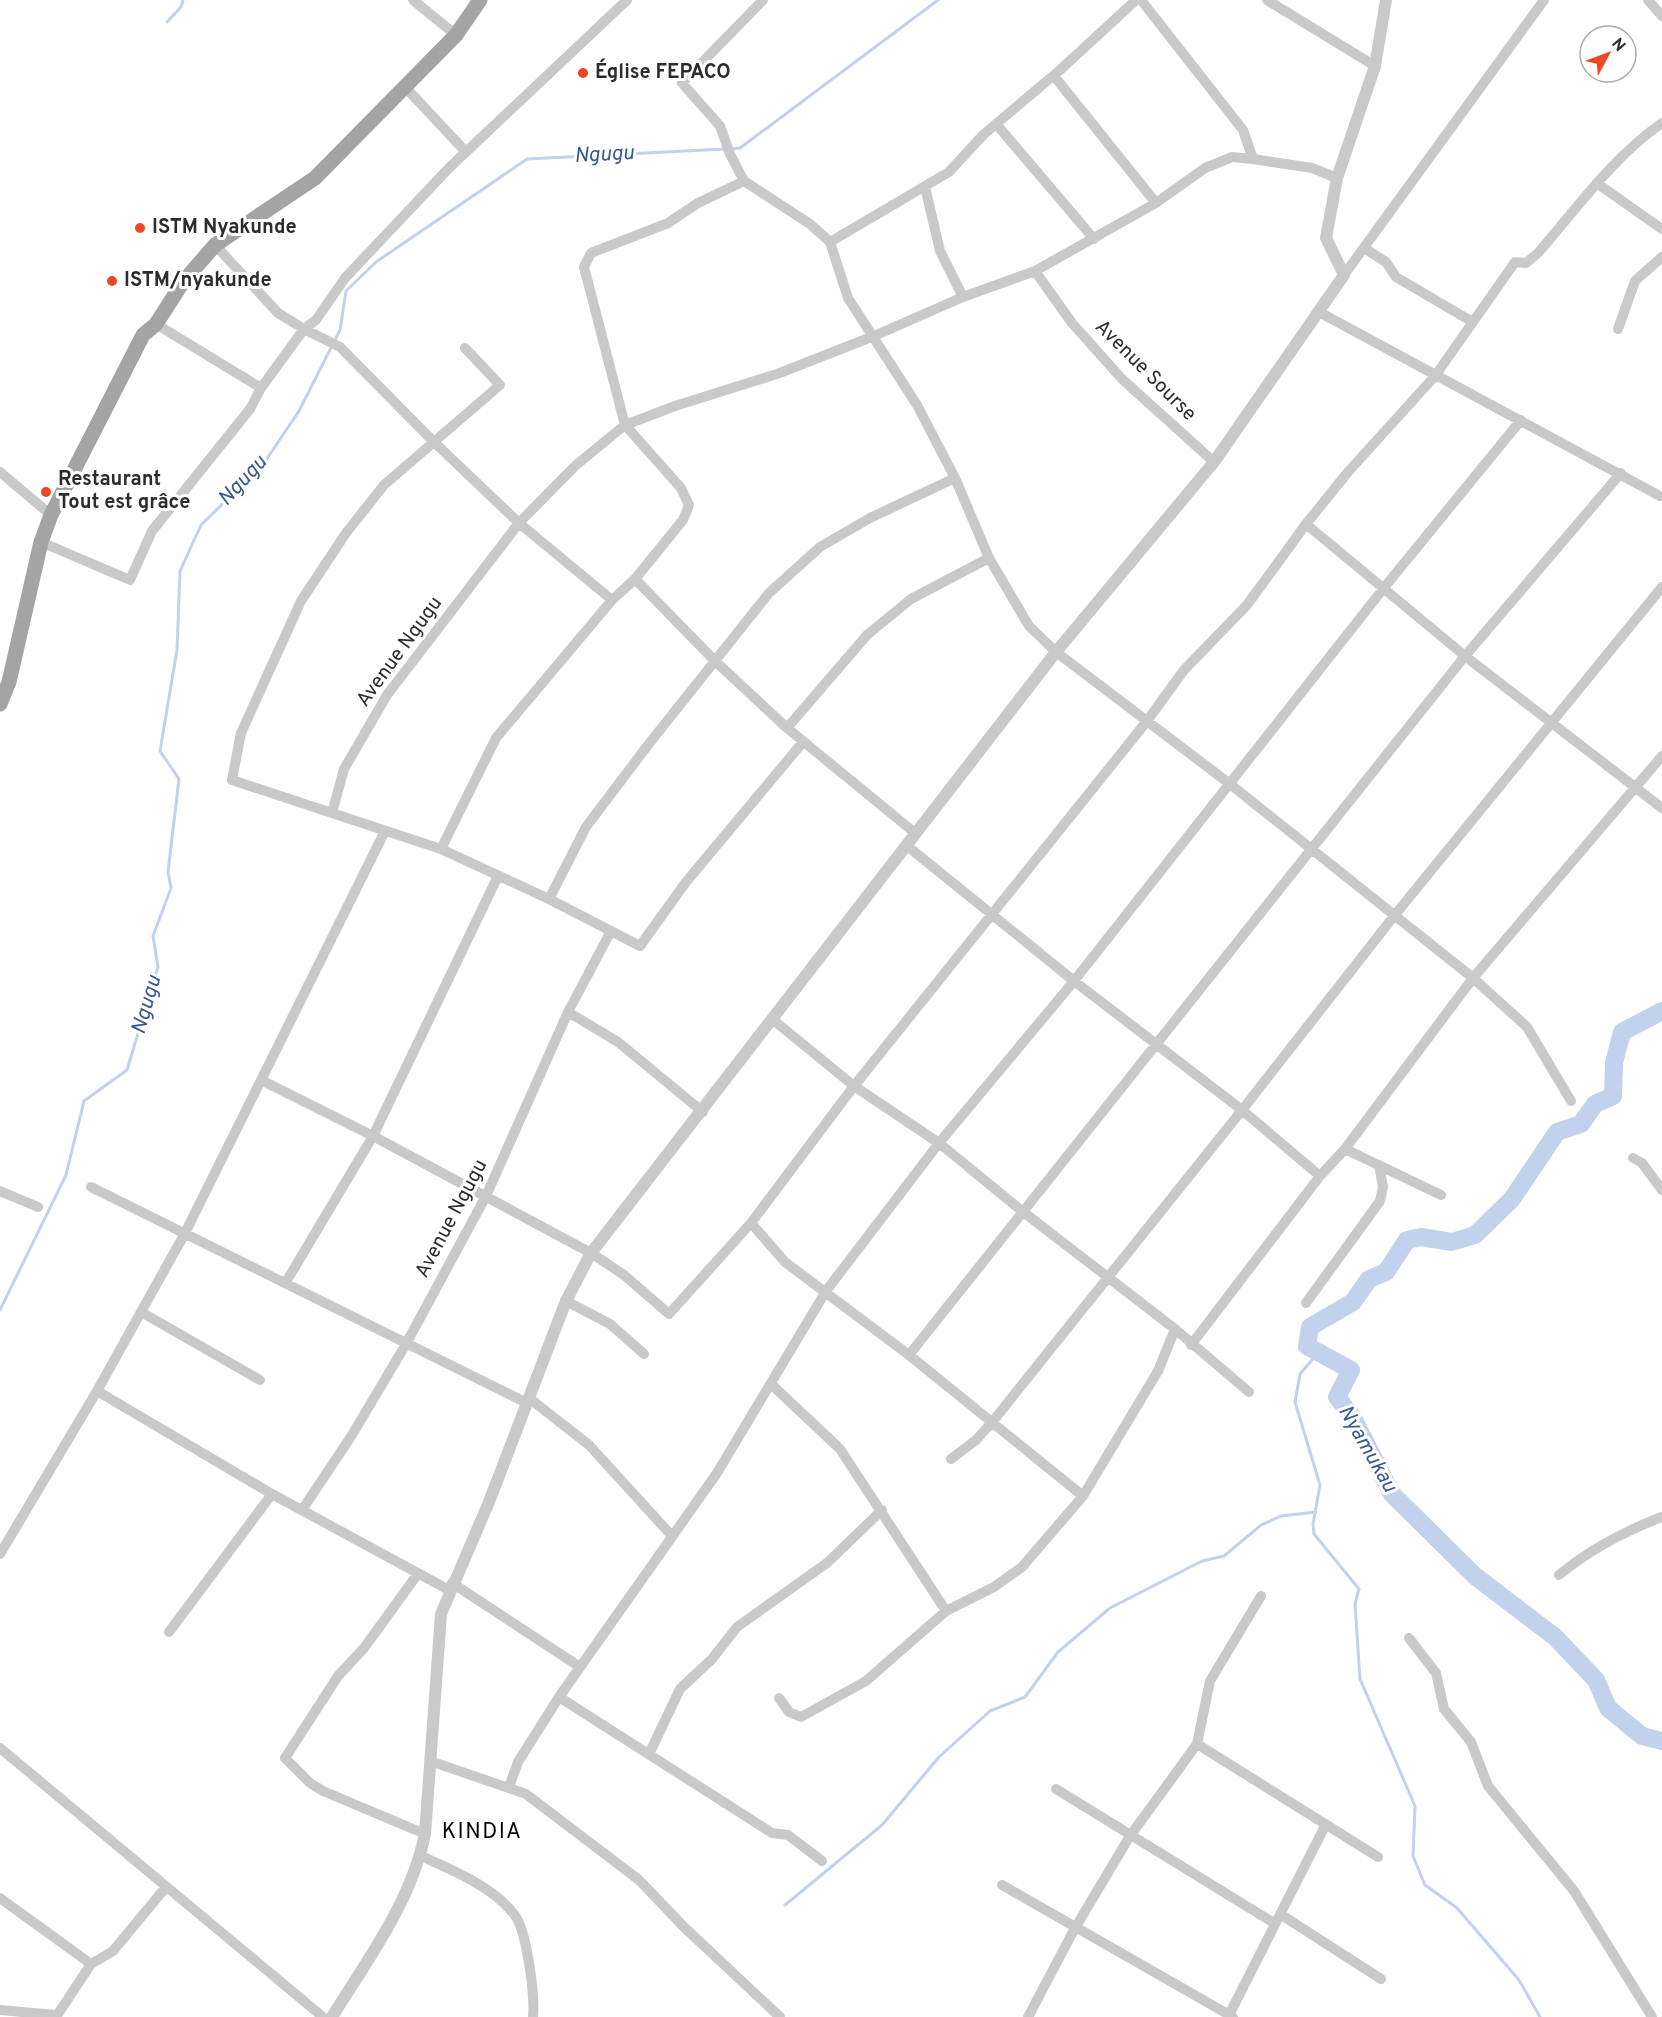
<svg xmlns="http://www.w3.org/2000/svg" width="1662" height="2017" viewBox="0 0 1662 2017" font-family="Overpass,sans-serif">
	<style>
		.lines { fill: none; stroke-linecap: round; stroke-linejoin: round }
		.stream { stroke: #c2d1ec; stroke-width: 3 }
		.river { stroke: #c2d1ec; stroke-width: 18 }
		.minor { stroke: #c9c9c9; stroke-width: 10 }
		.tertiary { stroke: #c9c9c9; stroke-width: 12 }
		.primary { stroke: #a4a4a4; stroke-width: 15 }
		.poi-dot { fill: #ed4724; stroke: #fff; stroke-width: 2 }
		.labels { text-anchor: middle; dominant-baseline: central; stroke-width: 6; stroke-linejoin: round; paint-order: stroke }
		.poi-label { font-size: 20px; font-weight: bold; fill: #2c2c2c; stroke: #fff; text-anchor: start }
		.street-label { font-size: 20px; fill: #2c2c2c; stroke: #fff }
		.water-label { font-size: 21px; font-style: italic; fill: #375790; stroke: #fff }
		.quarter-label { font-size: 22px; letter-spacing: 1.5px; fill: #000; stroke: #fff }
	</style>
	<rect width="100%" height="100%" fill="#fff"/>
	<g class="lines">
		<!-- stream -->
		<path class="stream" d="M167 22 181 7 183 0
			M732 149 740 148 938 0
			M0 1310 66 1175 84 1101 127 1070 158 967 153 936 171 888 168 872 179 779 160 751 177 650 180 571 201 525 264 463 299 411 340 330 346 291 376 262 527 159 725 149
			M1317 1354 1300 1374 1295 1402 1320 1485 1313 1524 1314 1534 1359 1589 1355 1604 1360 1679 1415 1806 1413 1856 1425 1885 1457 1908 1519 1980 1540 2017
			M785 1905 882 1825 939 1757 990 1711 1025 1697 1058 1652 1110 1608 1202 1561 1224 1556 1261 1525 1281 1516 1316 1512"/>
		<!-- river -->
		<path class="river" d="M1662 1011 1622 1032 1614 1063 1613 1096 1595 1104 1581 1124 1557 1132 1512 1199 1475 1235 1452 1242 1421 1237 1407 1240 1386 1272 1369 1279 1353 1302 1310 1327 1307 1346 1351 1370 1337 1397 1352 1416 1392 1494 1475 1576 1555 1637 1596 1680 1608 1708 1642 1736 1662 1741"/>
		<!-- minor -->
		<path class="minor" d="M413 0 456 35
			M763 0 682 83 720 126 730 154 744 181 810 224 830 242 848 298 917 405 955 478 989 558 1029 626 1056 652 1230 784 1473 978 1527 1027 1571 1101
			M1141 0 1243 130 1253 159 1312 168 1337 178
			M1267 0 1375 66
			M1648 0 1662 16
			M1054 76 1156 203
			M406 88 466 152
			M997 125 1094 239
			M1598 184 1662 229
			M925 187 940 251 963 297
			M830 242 949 172 983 135 1060 70 1136 0
			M215 245 278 313 304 329 316 320 345 278 449 168 627 0
			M1364 248 1386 262 1396 277 1471 321
			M1035 271 1072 323 1122 379 1214 462
			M1344 275 1544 0
			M1319 312 1660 496
			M156 324 261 388
			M1618 329 1635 281 1662 257
			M465 348 500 385 384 485 346 533 301 601 241 733 232 780 441 849 549 899 640 946 686 882 803 742
			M0 472 51 515
			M1306 524 1465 656 1662 808
			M41 542 130 580 152 531 250 409 261 388 304 329 340 347 433 441 519 523 612 600
			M635 579 714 660 787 728 915 833
			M787 728 867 635 911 599 989 558
			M332 813 344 769 387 695 519 523 575 466 625 425 675 406 777 374 874 336 963 297 1035 271 1156 203 1205 168 1232 157 1253 159
			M906 845 1074 981 1242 1110 1320 1176
			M441 849 496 738 612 600 635 579 683 520 689 505 681 488 625 425 584 267 591 253 668 223 698 203 744 181
			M549 899 586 827 648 745 769 593 820 547 870 518 955 478
			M568 1012 618 1042 703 1112
			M772 1019 854 1086 939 1143 1022 1211 1175 1329 1249 1392
			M261 1080 373 1136 591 1253 624 1275 669 1314 751 1223 854 1086 1147 721 1184 670 1247 605 1306 524 1348 472 1435 376 1515 262 1526 263 1538 253C1577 208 1613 157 1662 123
			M1345 1149 1441 1195
			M1633 1158 1642 1163 1662 1190
			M91 1187 527 1403
			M0 1191 38 1207
			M751 1223 785 1262 909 1355 1083 1496
			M286 1282 373 1136 498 876
			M566 1301 610 1324 644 1354
			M1306 1303 1380 1201 1383 1187 1379 1165
			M141 1312 260 1380
			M1191 1345 1320 1176 1345 1149 1473 978 1662 756
			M909 1355 1465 656 1621 473
			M771 1384 840 1449 946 1611
			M97 1391 272 1494 449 1590
			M529 1398 589 1445 672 1536
			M951 1459 976 1440 993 1421 1242 1110 1394 916 1662 587
			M302 1510 352 1435 406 1344 486 1196 568 1012 611 931
			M0 1554 97 1391 185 1233 385 831
			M417 1575 364 1648 338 1676 285 1758 310 1783 323 1791 425 1834
			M1559 1575C1589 1550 1625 1531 1662 1517
			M452 1583 580 1667
			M169 1632 272 1494
			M1409 1638 1436 1673 1444 1709 1471 1742 1488 1786 1574 1891 1652 2017
			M559 1697 772 1833 788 1835 822 1861
			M779 1698 789 1712 801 1717 866 1681 946 1611 994 1587 1022 1567 1083 1496 1158 1371 1175 1329
			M1197 1744 1378 1857
			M0 1748 323 2017
			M649 1754 680 1689 712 1659 737 1627 827 1563 882 1510
			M430 1761 526 1794 639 1880 685 1928 780 2017
			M509 1787 518 1762 559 1697 717 1473 826 1291 939 1143 1074 981 1383 589 1521 420
			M1056 1789 1274 1923
			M421 1856C452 1870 492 1886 514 1914 527 1930 535 1996 533 2017
			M1002 1885 1233 2017
			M0 1898 91 1964
			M1280 1914 1381 1979
			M0 2010 56 2015
			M56 2017 91 1964 113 1951 166 1887
			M1028 2017 1075 1928 1130 1836 1197 1744 1210 1681 1261 1596
			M1228 2017 1326 1824"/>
		<!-- tertiary -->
		<path class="tertiary" d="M332 2017C368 1959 411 1902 425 1834L441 1614 489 1502 566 1301 591 1253 1056 652 1214 462 1344 275 1326 238 1337 178 1375 66 1386 0"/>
		<!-- primary -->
		<path class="primary" d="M0 704 9 682 41 542 51 515 143 335 156 324 183 282 215 245 315 178 456 35 480 0"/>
	</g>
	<!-- markers -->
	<g class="poi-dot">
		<circle cx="583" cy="73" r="6"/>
		<circle cx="140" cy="228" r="6"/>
		<circle cx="112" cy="281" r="6"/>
		<circle cx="46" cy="492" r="6"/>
	</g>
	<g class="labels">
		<!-- poi labels -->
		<g class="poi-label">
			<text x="595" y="73">Église FEPACO</text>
			<text x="152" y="228">ISTM Nyakunde</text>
			<text x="124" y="281">ISTM/nyakunde</text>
			<text x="58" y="480">Restaurant<tspan x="58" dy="23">Tout est grâce</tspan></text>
		</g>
		<!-- street labels -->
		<g class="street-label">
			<text transform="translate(1145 371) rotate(45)">Avenue Sourse</text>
			<text transform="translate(400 652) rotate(-54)">Avenue Ngugu</text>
			<text transform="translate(452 1219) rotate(-62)">Avenue Ngugu</text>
		</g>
		<!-- water labels -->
		<g class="water-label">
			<text transform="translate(604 155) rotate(-3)">Ngugu</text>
			<text transform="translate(243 481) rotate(-47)">Ngugu</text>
			<text transform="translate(147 1005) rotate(-74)">Ngugu</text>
			<text transform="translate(1367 1449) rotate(60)">Nyamukau</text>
		</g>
		<!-- quarter labels -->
		<g class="quarter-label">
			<text x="482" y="1832">KINDIA</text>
		</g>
	</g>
	<!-- north arrow -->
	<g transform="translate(1608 54) rotate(49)"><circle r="28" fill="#ffffff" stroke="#ababab" stroke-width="1.5"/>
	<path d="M0-4.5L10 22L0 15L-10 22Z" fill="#ed4724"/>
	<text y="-9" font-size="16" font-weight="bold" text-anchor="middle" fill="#2c2c2c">N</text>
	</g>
</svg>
